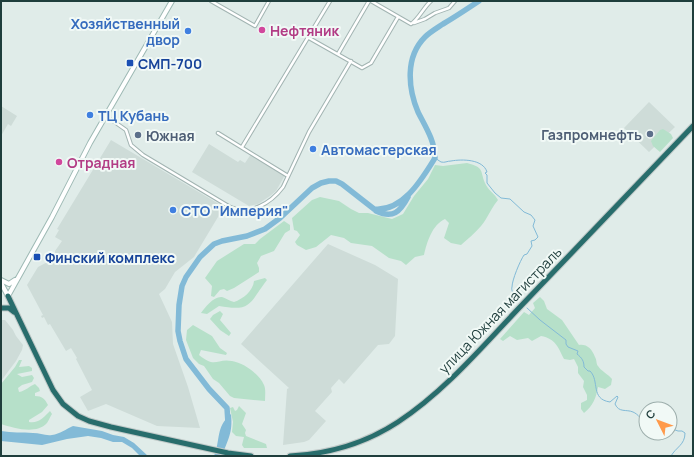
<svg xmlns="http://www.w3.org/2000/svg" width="694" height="457" viewBox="0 0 694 457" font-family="Manrope,sans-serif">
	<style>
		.built { fill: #cedcd8 }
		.green { fill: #b6e0c9 }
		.water { fill: #82bad7 }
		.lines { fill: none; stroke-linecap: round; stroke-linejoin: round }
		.stream { stroke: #82bad7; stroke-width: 1 }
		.river { stroke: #82bad7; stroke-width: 5.5 }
		.street-casing { stroke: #a2b4b2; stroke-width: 4.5 }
		.secondary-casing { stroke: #9db9b4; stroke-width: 6 }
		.highway-casing { stroke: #c0c9c8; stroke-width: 7 }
		.street { stroke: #fff; stroke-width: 2.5 }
		.secondary { stroke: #fff; stroke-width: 4 }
		.highway { stroke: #286d6c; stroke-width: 5 }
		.hotel-dot { fill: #d1479c; stroke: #f1f9f6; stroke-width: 1.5 }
		.shop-dot { fill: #3f7fe0; stroke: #f1f9f6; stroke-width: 1.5 }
		.transit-dot { fill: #1a4fb4; stroke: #f1f9f6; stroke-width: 1.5 }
		.service-dot { fill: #5c6f8a; stroke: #f1f9f6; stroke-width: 1.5 }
		.labels { text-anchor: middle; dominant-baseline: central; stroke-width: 4; stroke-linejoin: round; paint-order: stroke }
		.shop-label { font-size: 14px; font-weight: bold; fill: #366cbe; stroke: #f1f9f6; text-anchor: start }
		.hotel-label { font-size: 14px; font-weight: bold; fill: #b23c85; stroke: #f1f9f6; text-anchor: start }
		.transit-label { font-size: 14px; font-weight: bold; fill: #164399; stroke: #f1f9f6; text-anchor: start }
		.service-label { font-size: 14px; font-weight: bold; fill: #4e5e75; stroke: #f1f9f6; text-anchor: end }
		.street-label { font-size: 14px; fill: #1f3e3c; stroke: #f1f9f6 }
	</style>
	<rect width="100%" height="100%" fill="#e0ece9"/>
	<!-- built -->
	<path class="built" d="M649 102 675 127 649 152 624 128Z
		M1 106 17 116 11 126 8 124 1 136Z
		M111 140 224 207 194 257 175 272 165 289 159 294 172 322 173 344 188 387 200 428 157 426 106 404 88 411 80 397 92 390 76 359 77 358 71 348 66 351 50 324 48 325 44 317 42 318 41 316 43 315 27 285 38 267 55 258V251L62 241 55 237 59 230 57 229Z
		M209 144 238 162 240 160 245 163 251 154 285 175 276 191 270 196 258 204 249 206 192 172Z
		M328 244 375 265 398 279 395 336 389 344 378 345 344 384 339 379 331 388 332 392 315 411 326 421 309 440 304 442 283 445 287 389 289 388 241 344Z
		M2 320H5L13 330 16 336 23 345 22 350 16 361 1 381Z"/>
	<!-- green -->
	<path class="green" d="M663 129 671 134 673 138 660 152 653 146 651 141 660 130Z
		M467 163C486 168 479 171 486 185 489 191 495 194 498 200 493 206 490 212 486 219 480 229 470 237 461 245L451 243 444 238 449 223 445 219C432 225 427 242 424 255L415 257 406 265 401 261 389 258 372 246 351 243 344 238 331 235 316 247 306 250 297 245 295 242 300 235 297 231 294 230 292 218 312 200 320 197 339 201 351 209 359 213H368L392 219 403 214 414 196 428 179 435 165 443 166Z
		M284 221 290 225V230L285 233 274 251 261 256 257 263 259 268V272L234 288 227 291 224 289 220 290 214 297 211 296 212 286 205 278 217 261 244 244H255L260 239Z
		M265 278 267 280C249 303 252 312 219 306L207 314 201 313C205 307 214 296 222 297 225 298 230 301 234 302 243 299 253 291 254 281Z
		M540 297 544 301 547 309 562 320 579 345C587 344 592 349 595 357 597 360 596 364 598 366 600 370 609 375 612 379L611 385 605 389 598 387C596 398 593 406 584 413L581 409V403L587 400V395L583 387 584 381 578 373V367L574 359 570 360 564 359C558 347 556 339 541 336L532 341 528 338 517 340 510 336 503 341 500 339 524 312 529 315 535 308 533 303Z
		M220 311 223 314 220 320 231 333 229 336 220 330 210 319 213 315Z
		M193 325 212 336 220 348 227 353 226 355 201 350 199 355C216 369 216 358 232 361 244 363 259 374 264 385 266 389 265 396 265 401L234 398 230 396 219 383 213 379 204 366 199 364 193 358 186 340 187 330Z
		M19 360H22L19 367 29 366 32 368V371L17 374 22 377 32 375 34 378 32 382 22 385 18 388 19 392C26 391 29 386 35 384L39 388 40 391 35 393V396C42 396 45 399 48 405L42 412 29 420V422C38 424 44 417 50 411L52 414C50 417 49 420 47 423 36 435 14 428 1 424V384L15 367Z
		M239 406 246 413 242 424 246 430 245 433 246 436 266 444 267 448H244L242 445 244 437 236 436 232 432 233 422 230 408 233 407 235 411 237 410Z"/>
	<!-- water -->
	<path class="water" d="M231 414C233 433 228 439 222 456H214C221 439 215 428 231 414Z
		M73 426 102 431 113 435 124 437 134 443 148 456H140L132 448 122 442H113L101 438 88 436 67 439 42 445 1 441V431C12 433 22 432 33 433 40 433 45 436 52 435 60 434 66 429 73 426Z"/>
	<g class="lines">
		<!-- stream -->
		<path class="stream" d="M435 158 441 162C445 163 447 161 451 161 462 159 483 159 487 172L485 173 487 175V183L495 193 501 198 510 199 524 212 531 215 535 220 533 226 538 237 535 240 531 241 532 246 527 254 524 255C520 261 512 280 512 287 511 290 513 293 515 296
			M527 308 540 320 566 340V344L568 347 578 351 577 354C582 358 584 361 584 367L588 371H590C600 381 590 399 610 402L617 396 618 397 615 404C619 413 626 409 633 412 638 414 642 420 646 424
			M670 428 678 431H682L685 433C685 445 676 447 671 456"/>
		<!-- river -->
		<path class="river" d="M376 211C393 219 400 212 408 197
			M228 423 227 408 209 389 186 359 180 341 178 331 179 305 182 286 186 277 200 257 214 244 222 241 247 236 265 229 280 218 312 188 321 183 329 181H336L342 184 374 209C403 212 422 179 435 158 435 141 425 126 418 112 408 88 405 57 425 37 430 32 437 28 443 24 455 17 467 9 479 1"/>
		<defs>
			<path id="street" d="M211 1 255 26 269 1
				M371 1 411 24C418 20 424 7 431 1
				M414 23 425 19 435 13 449 8 455 1
				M309 38 362 68 371 63 398 17
				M338 54 369 1
				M106 116 126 130 131 145 143 155 230 207C250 216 271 203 283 187L309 132 351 61
				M218 133 288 176
				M242 147 330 1"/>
			<path id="secondary" d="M1 280 9 284 15 280
				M1 283 8 296
				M8 296 52 217 90 143 172 1"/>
			<path id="highway" d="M8 296 53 390 63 404 78 416 89 421 111 427 228 453 251 456
				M1 308H9L14 312
				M290 456C328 454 366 443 398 422 444 392 482 347 519 308 577 247 635 187 693 126"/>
		</defs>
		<!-- street casing -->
		<use href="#street" class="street-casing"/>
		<!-- secondary casing -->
		<use href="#secondary" class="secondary-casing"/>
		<!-- highway casing -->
		<use href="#highway" class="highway-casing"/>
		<!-- street -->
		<use href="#street" class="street"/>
		<!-- secondary -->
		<use href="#secondary" class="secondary"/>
		<!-- highway -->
		<use href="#highway" class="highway"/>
	</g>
	<!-- markers -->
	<g class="hotel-dot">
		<circle cx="262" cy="30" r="4"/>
		<circle cx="59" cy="162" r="4"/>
	</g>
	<g class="shop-dot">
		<circle cx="188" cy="31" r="4"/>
		<circle cx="90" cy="115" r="4"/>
		<circle cx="313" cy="149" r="4"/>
		<circle cx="173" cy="210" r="4"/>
	</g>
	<g class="transit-dot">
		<rect x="126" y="59" width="8" height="8" rx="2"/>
		<rect x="33" y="253" width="8" height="8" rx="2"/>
	</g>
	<g class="service-dot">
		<circle cx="650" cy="134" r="4"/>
		<circle cx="138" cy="135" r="4"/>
	</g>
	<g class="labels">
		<!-- shop labels -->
		<g class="shop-label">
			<text x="180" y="23" text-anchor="end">Хозяйственный<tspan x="180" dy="16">двор</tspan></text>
			<text x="98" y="115">ТЦ Кубань</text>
			<text x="321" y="149">Автомастерская</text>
			<text x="181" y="210">СТО "Империя"</text>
		</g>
		<!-- hotel labels -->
		<g class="hotel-label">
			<text x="270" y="30">Нефтяник</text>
			<text x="67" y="162">Отрадная</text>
		</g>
		<!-- transit labels -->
		<g class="transit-label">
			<text x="138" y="63">СМП-700</text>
			<text x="45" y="257">Финский комплекс</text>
		</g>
		<!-- service labels -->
		<g class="service-label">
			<text x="642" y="134">Газпромнефть</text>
			<text x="146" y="135" text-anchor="start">Южная</text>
		</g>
		<!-- street labels -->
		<g class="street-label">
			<text transform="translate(500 310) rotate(-46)">улица Южная магистраль</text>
		</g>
	</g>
	<!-- border -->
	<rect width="694" height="457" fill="none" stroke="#1f3e3c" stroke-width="4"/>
	<!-- north arrow -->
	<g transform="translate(658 421) rotate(312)"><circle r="19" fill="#f1f9f6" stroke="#9daeac"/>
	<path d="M0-3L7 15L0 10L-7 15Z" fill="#ff9a4b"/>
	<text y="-6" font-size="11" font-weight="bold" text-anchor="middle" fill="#1f3e3c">С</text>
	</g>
</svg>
